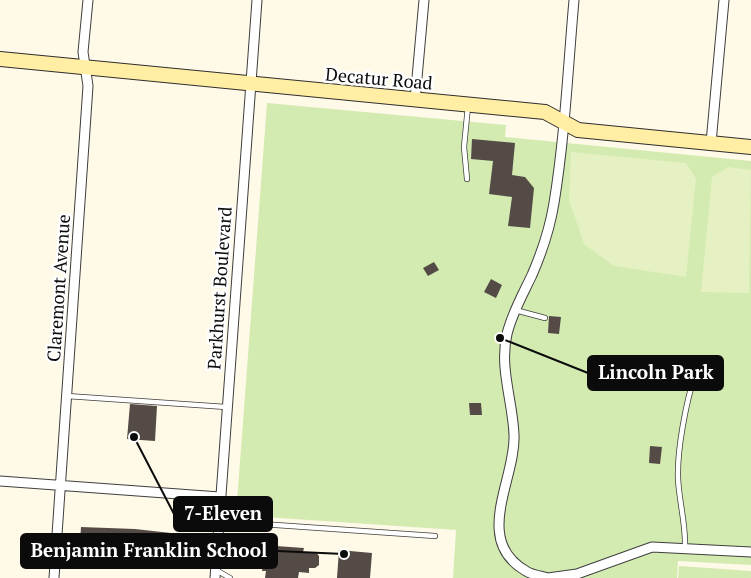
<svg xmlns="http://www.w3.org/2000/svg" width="751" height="578" viewBox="0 0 751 578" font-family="'PT Serif',serif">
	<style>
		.green { fill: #d3ebb0 }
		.pitch { fill: #e5f1c3 }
		.building { fill: #544b46 }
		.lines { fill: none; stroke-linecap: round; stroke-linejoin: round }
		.lane-casing { stroke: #3e3e3e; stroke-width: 6 }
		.street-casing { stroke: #3e3e3e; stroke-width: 11 }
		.secondary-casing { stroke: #2d2d2d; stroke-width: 16 }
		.lane { stroke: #fff; stroke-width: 4.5 }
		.street { stroke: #fff; stroke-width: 9 }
		.secondary { stroke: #ffeea3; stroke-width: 14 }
		.labels { text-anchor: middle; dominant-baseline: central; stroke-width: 5; stroke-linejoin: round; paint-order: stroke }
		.street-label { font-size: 18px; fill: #0b0b0b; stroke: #fff }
		.leader { fill: none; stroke: #0b0b0b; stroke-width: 2 }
		.callout-dot { fill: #0b0b0b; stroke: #fff; stroke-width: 2 }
		.callout { fill: #0b0b0b; stroke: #0b0b0b; stroke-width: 2 }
		.callout-label { font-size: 19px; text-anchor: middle; font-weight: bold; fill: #fff }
	</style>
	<rect width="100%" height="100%" fill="#fff9e8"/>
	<!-- green -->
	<path class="green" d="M267 103 506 125 505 137 751 161V565L678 561 677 578H453L456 530 236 515Z
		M679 566 751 571V578H678Z"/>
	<!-- pitch -->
	<path class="pitch" d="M571 152 686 163 696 179 686 277 614 266 584 244 569 200Z
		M728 167 751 170 749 293 701 292 712 177Z"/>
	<!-- building -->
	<path class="building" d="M472 139 515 143 512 175 525 177 534 188 530 228 508 226 512 197 489 194 493 161 471 159Z
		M434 262 439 270 428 276 423 268Z
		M491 279 502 285 496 298 484 292Z
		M549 316 561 317 559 334 548 333Z
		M469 403H481L482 415H470Z
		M130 404 157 406 155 441 127 439Z
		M650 446 662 447 660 464 649 463Z
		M81 527 135 529 189 535 188 550 161 548V546L80 542Z
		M276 546 304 548 303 552H316L319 556V565L315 568H309V573L299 572 298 578H265L266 571H262L263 565 259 561V552L263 549 276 550Z
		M339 550 372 553 370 578H337Z"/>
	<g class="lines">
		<defs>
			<path id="lane" d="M467 179 464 147 468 106
				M515 310 545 318
				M67 396 226 407
				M219 521 435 536
				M685 548C686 524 679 502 678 478 677 450 686 402 695 375
				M216 570 230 578"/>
			<path id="street" d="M415 100 424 0
				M711 143 724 0
				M0 481 220 497
				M54 578 88 86 83 52 88 0
				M215 578 257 0
				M548 578C541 576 532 575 526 571 472 540 516 479 514 435 513 402 499 368 507 334 512 313 523 294 532 275 542 252 550 228 554 203 565 136 568 67 574 0
				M548 578 577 574 652 547 751 552"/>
			<path id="secondary" d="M0 59 545 112 578 130 751 147"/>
		</defs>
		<!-- lane casing -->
		<use href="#lane" class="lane-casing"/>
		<!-- street casing -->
		<use href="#street" class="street-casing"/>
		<!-- secondary casing -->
		<use href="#secondary" class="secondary-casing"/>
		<!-- lane -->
		<use href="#lane" class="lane"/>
		<!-- street -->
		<use href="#street" class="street"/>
		<!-- secondary -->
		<use href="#secondary" class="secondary"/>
	</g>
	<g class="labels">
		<!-- street labels -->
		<g class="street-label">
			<text transform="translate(379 78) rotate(5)">Decatur Road</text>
			<text transform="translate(58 288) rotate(-86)">Claremont Avenue</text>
			<text transform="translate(219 288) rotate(-86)">Parkhurst Boulevard</text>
		</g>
	</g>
	<!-- callouts -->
	<path class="leader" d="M500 338L588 373M134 437L174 514M344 554L277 551"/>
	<g class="callout-dot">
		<circle cx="500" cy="338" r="5"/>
		<circle cx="134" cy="437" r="5"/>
		<circle cx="344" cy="554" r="5"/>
	</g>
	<g class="callout">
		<rect x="588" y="356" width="135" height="34" rx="5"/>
		<rect x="174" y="497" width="98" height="34" rx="5"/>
		<rect x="21" y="534" width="256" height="34" rx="5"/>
	</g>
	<g class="callout-label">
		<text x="656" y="379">Lincoln Park</text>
		<text x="223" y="520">7-Eleven</text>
		<text x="149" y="557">Benjamin Franklin School</text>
	</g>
</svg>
